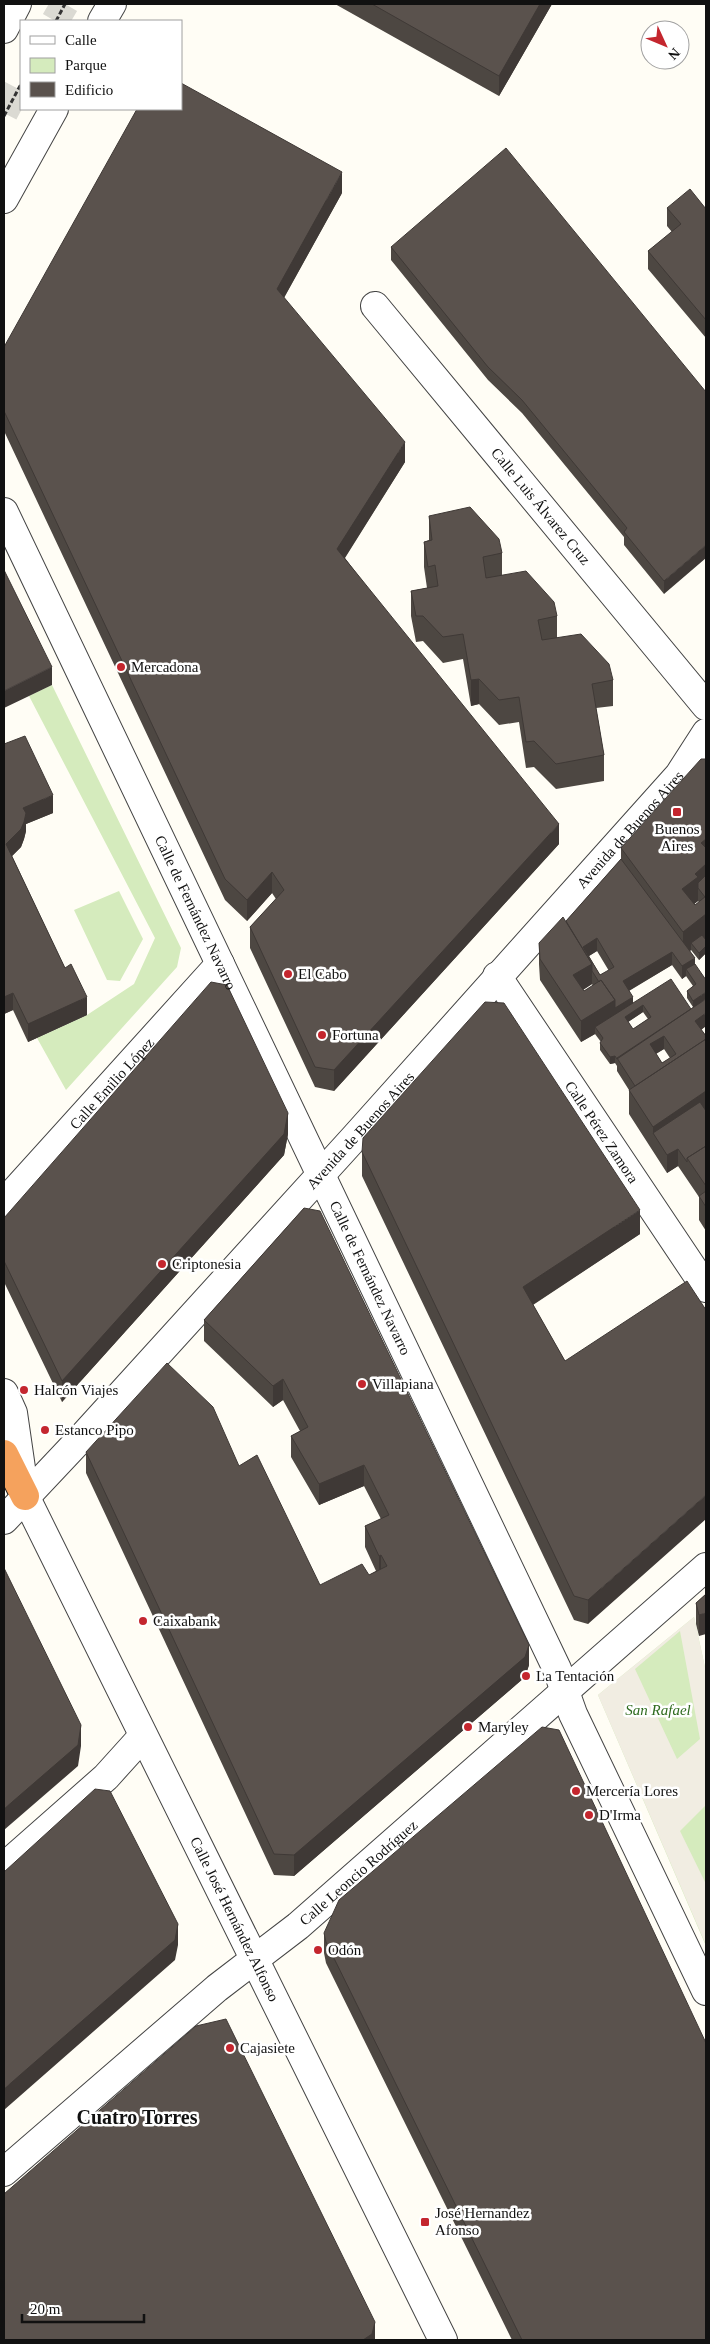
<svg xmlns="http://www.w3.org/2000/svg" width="710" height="2344" viewBox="0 0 710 2344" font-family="'Times New Roman',serif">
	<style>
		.green { fill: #d5ebbd }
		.plaza { fill: #f1ede2; fill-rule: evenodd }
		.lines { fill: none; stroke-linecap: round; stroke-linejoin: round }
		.highway-tunnel { stroke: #dbdad3; stroke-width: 28; stroke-dasharray: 28 14; stroke-linecap: butt }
		.minor-casing { stroke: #444; stroke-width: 30 }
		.highway-casing { stroke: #222; stroke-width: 30 }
		.path { stroke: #333; stroke-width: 3; stroke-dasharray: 5 2.5; stroke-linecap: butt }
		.minor { stroke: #fff; stroke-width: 28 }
		.highway { stroke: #f5a25d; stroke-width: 28 }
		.wall { fill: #4d4742; fill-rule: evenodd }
		.shaded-wall { fill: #3f3936 }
		.building { fill: #5a524d; stroke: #3f3936; fill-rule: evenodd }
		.poi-dot { fill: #c4262e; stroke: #fff; stroke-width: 2 }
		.labels { text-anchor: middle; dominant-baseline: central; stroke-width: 5; stroke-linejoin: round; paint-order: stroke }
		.street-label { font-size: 15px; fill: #111; stroke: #fff }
		.poi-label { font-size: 15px; fill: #111; stroke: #fff; text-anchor: start }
		.park-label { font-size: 15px; font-style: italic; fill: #2f6b1f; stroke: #fff }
		.district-label { font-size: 20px; font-weight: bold; fill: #111; stroke: #fff }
	</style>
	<rect width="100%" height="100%" fill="#fffdf5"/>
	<!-- green -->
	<path class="green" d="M52 685 181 948 177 967 66 1090 37 1038 87 1015 134 984 155 938 29 696Z
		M119 891 143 939 120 981 107 980 74 910Z
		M694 1617 706 1672V1946L598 1695Z"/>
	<!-- plaza -->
	<path class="plaza" d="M694 1617 706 1672V1805L680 1831 706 1884V1945L598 1695ZM680 1631 700 1739 677 1759 635 1669Z"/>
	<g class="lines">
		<!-- highway-tunnel -->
		<path class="highway-tunnel" d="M55 21 65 4
			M4 113 21 81"/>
		<defs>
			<g id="minor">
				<path d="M102 21 112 4"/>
				<path d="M4 29 17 4"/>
				<path d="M4 199 54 109"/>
				<path id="s1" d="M375 306 706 706"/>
				<path id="s2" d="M4 512 557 1669 573 1714 706 1991"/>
				<path id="s3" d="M497 976 706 1288"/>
				<path id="s4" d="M4 1203 220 964"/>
				<path id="s5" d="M4 1393 13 1413 25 1496 443 2340"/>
				<path id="s6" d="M4 1520 85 1434 355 1137 679 775 706 733"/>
				<path d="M4 1867 106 1777 143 1736"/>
				<path id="s7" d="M4 2172 217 1988 298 1926 706 1567"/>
			</g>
			<path id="highway" d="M4 1454 25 1496"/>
		</defs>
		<!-- minor casing -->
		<use href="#minor" class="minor-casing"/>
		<!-- highway casing -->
		<use href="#highway" class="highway-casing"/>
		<!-- path -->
		<path class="path" d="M56 21 65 4
			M4 116 21 84"/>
		<!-- minor -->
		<use href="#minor" class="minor"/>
		<!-- highway -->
		<use href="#highway" class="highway"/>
	</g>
	<!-- wall -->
	<path class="wall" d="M335 4H552L499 96Z
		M342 193 284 298 405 462 345 558 559 844 334 1091 315 1087 250 948V927L276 899 272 893 247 921 225 900 4 431V347Z
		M667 208 706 209V338L648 269V251L672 232 667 226Z
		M391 247 706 392 664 594 624 545V537L522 413 488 380 391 260Z
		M429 516 502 553V575L557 616V638L613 680V706L596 708 604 755V781L556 789 534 767 526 768 519 722 499 725 479 704 471 706 463 659 443 663 423 641 416 642 411 616V591L427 588 424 567V542L429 540Z
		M4 744 53 813 26 824V831L24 839 21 847 12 856 87 1015 28 1042 13 1010 4 1014Z
		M706 759V938L705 939 706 940V953L699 960 691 950 690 951 695 964 706 1026 701 1030 706 1036V1035V1231L699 1220V1197L678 1166 667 1173 629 1114V1090L617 1071V1066L615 1063 610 1064 600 1050V1043L601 1042 595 1034 581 1042 540 980 539 964V943L566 921 621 859V848ZM698 901 699 902 695 905 694 904ZM597 951 609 971 600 975 589 956ZM672 965 682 979 686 976 693 986 687 991V998L693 1007 691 1009 633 1003 629 991ZM592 984 593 986 584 991 583 990ZM643 1012 648 1019 633 1029 628 1022ZM664 1049 670 1058 662 1063 656 1054Z
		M288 1134 284 1155 62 1402 4 1282V1218Z
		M362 1152 640 1234 533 1305 565 1361 706 1310 588 1624 574 1620 362 1176Z
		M304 1208 529 1665 525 1677 294 1876 274 1875 86 1473V1452L239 1466 320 1585 369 1575 376 1571 365 1547V1526L381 1519 364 1486 319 1505 291 1457V1436L300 1431 283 1400 273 1407 204 1341V1320Z
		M706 1594 699 1636 696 1624V1603Z
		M324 1933 706 2340H512L326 1963 324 1953Z"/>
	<!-- shaded-wall -->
	<path class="shaded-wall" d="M540 4H552L499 96V76Z
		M342 172V193L277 310V289Z
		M405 442V462L337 570V549Z
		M706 545V558L664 594V581Z
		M52 667V685L4 708V691Z
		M479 679V704L471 706V680Z
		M53 795V813L26 824V831L24 839 21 847 6 862V844L23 808Z
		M559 824V844L334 1091V1070Z
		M706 839V863L701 843Z
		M706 864V888H698V901L682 914V889L695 874Z
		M272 872V893L247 921V900Z
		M706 914V938L694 947 691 943V950L683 956V932Z
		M597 938V951L584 959 583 947Z
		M706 946V953L699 960V953Z
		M672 952V965L623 994V981Z
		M695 958V971L686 969V976L682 979V966Z
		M592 964V984L573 996V975Z
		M706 992V999L693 1008V1001Z
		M13 993V1010L4 1014V997Z
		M87 997V1015L28 1042V1024Z
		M633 997V1010L615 1021V1008Z
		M615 1000V1021L595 1027V1034L581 1042V1021Z
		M643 1005V1012L625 1024V1017Z
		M706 1013V1026L695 1034V1021Z
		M664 1036V1049L650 1057 619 1062Z
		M615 1056V1063L610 1064V1057Z
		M706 1091V1116L653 1133V1127Z
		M288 1113V1134L284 1155 62 1402V1381Z
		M678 1149V1166L667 1173V1155Z
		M640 1210V1234L523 1311V1287Z
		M283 1379V1400L273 1407V1386Z
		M364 1465V1486L319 1505V1484Z
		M706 1495V1519L588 1624V1600Z
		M381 1555V1576H379V1556Z
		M706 1613V1634L699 1636V1615Z
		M529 1645V1665L525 1677 294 1876V1855Z
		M81 1725V1746L78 1766 4 1830V1809Z
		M178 1924V1945L175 1960 4 2110V2089Z
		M375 2322V2340H363Z"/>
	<!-- building -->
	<path class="building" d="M372 4H540L499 76Z
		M181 83 342 172 277 289 405 442 337 549 559 824 334 1070 315 1067 250 927 284 890 272 872 247 900 225 879 4 411V347L137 109H181Z
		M506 148 706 392V545L664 581 624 532 627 528 522 400 488 367 391 247Z
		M690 189 706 209V320L648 251 681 224 667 208Z
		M470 507 499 539 502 553 483 557 486 578 526 571 554 602 557 616 538 620 542 640 581 634 609 664 613 680 592 684 604 755 556 764 534 741 526 742 519 697 499 700 479 679 471 680 463 634 443 637 423 616H416L411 591 438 586 435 565 428 567 424 542 432 540 429 516Z
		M4 570 52 667 4 691Z
		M25 736 53 795 23 808 26 813 24 822 21 829 6 844 65 968 71 964 87 997 28 1024 13 993 4 997V744Z
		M701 759H706V839L701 843 706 848V864L695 874 698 877 682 889 695 905 706 896V914L683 932 621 848Z
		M621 859 695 958 682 966 672 952 623 981 633 997 615 1008V1000L601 980 599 982 592 971V964L566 921ZM597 938 614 967 600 975 583 947Z
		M706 875V896L705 897 698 888V883Z
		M563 917 592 964 573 975 584 991 601 980 615 1000 581 1021 540 959 539 943Z
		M702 935 706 940V946L699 953 691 943Z
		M695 964 706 980V992L693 1001 687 991 696 984 686 969Z
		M671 979 691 1009 617 1059 615 1056 610 1057 600 1043 603 1038 595 1027ZM643 1005 651 1017 633 1029 625 1017Z
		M211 982 227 985 288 1113 284 1134 62 1381 4 1261V1218Z
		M706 999V1013L695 1021 706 1036V1035V1039L635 1086 617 1058ZM664 1036 676 1054 662 1063 650 1044Z
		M485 1002 504 1003 640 1210 523 1287 565 1361 687 1281 706 1310V1495L588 1600 574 1596 362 1152 363 1138Z
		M706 1039V1091L653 1127 629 1090Z
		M700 1102 706 1111V1146L687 1158V1162L678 1149 667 1155 653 1133Z
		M706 1146V1186L687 1158Z
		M706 1191V1207L699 1196Z
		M304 1208 320 1211 529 1645 525 1657 294 1855 274 1854 86 1452 167 1363 213 1407 239 1466 257 1455 320 1585 362 1564 369 1575 387 1566 381 1555 379 1556 365 1526 389 1515 364 1465 319 1484 291 1436 308 1427 283 1379 273 1386 204 1320Z
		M4 1568 81 1725 78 1745 4 1809Z
		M706 1594V1613L699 1615 696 1603Z
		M542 1727 559 1730 706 2043V2340H522L326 1942 324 1933 339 1900Z
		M95 1789 110 1791 178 1924 175 1940 4 2089V1872Z
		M226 2019 375 2322 372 2334 363 2340H4V2194L196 2026Z"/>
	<!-- markers -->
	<g class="poi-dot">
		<circle cx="121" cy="667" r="5"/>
		<rect x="672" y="807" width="10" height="10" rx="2.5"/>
		<circle cx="288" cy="974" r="5"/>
		<circle cx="322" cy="1035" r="5"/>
		<circle cx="162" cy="1264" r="5"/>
		<circle cx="362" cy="1384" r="5"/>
		<circle cx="24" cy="1390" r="5"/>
		<circle cx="45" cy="1430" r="5"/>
		<circle cx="143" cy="1621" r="5"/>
		<circle cx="526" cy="1676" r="5"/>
		<circle cx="468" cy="1727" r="5"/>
		<circle cx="576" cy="1791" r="5"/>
		<circle cx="589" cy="1815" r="5"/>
		<circle cx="318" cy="1950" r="5"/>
		<circle cx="230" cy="2048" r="5"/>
		<rect x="420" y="2217" width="10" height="10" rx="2.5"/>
	</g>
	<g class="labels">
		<!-- street labels -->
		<g class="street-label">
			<text stroke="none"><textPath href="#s1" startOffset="260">Calle Luis Álvarez Cruz</textPath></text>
			<text stroke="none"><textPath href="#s6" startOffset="932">Avenida de Buenos Aires</textPath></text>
			<text stroke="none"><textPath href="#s2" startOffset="444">Calle de Fernández Navarro</textPath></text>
			<text stroke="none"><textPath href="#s4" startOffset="161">Calle Emilio López</textPath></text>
			<text stroke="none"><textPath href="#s6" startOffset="528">Avenida de Buenos Aires</textPath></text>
			<text stroke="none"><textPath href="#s3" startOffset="188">Calle Pérez Zamora</textPath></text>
			<text stroke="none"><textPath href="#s2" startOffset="849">Calle de Fernández Navarro</textPath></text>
			<text stroke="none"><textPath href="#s7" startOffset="464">Calle Leoncio Rodríguez</textPath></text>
			<text stroke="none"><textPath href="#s5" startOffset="578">Calle José Hernández Alfonso</textPath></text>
		</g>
		<!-- poi labels -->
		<g class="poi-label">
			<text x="131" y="667">Mercadona</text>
			<text x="677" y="829" text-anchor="middle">Buenos<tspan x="677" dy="17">Aires</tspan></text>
			<text x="298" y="974">El Cabo</text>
			<text x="332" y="1035">Fortuna</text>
			<text x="172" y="1264">Criptonesia</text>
			<text x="372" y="1384">Villapiana</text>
			<text x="34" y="1390">Halcón Viajes</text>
			<text x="55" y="1430">Estanco Pipo</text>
			<text x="153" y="1621">Caixabank</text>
			<text x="536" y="1676">La Tentación</text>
			<text x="478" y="1727">Maryley</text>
			<text x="586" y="1791">Mercería Lores</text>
			<text x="599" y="1815">D'Irma</text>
			<text x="328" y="1950">Odón</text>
			<text x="240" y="2048">Cajasiete</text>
			<text x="435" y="2213">José Hernandez<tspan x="435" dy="17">Afonso</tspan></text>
		</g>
		<!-- park labels -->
		<g class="park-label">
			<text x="658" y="1710">San Rafael</text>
		</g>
		<!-- district labels -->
		<g class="district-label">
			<text x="137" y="2117">Cuatro Torres</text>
		</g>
	</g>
	<!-- border -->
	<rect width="710" height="2344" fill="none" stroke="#111111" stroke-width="10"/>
	<!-- legend -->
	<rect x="20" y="20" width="162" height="90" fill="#ffffff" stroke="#a0a0a0"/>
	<rect x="30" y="36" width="25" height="8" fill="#ffffff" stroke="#a0a0a0"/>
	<text x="65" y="45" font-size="15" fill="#111111">Calle</text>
	<rect x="30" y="58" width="25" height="15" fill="#d5ebbd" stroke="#a0a0a0"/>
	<text x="65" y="70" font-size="15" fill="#111111">Parque</text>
	<rect x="30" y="82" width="25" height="15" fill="#5a524d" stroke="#a0a0a0"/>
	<text x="65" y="95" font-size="15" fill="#111111">Edificio</text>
	<!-- north arrow -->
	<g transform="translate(665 45) rotate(134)"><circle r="24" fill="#ffffff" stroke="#a0a0a0"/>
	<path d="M0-4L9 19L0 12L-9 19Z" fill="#c4262e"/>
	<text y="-8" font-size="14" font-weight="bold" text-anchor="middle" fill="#111111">N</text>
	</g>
	<!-- scale -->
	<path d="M22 2314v8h122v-8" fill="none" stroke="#111111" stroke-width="2.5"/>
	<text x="30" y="2314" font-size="15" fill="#111111" stroke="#ffffff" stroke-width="4" paint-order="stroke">20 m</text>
</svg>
